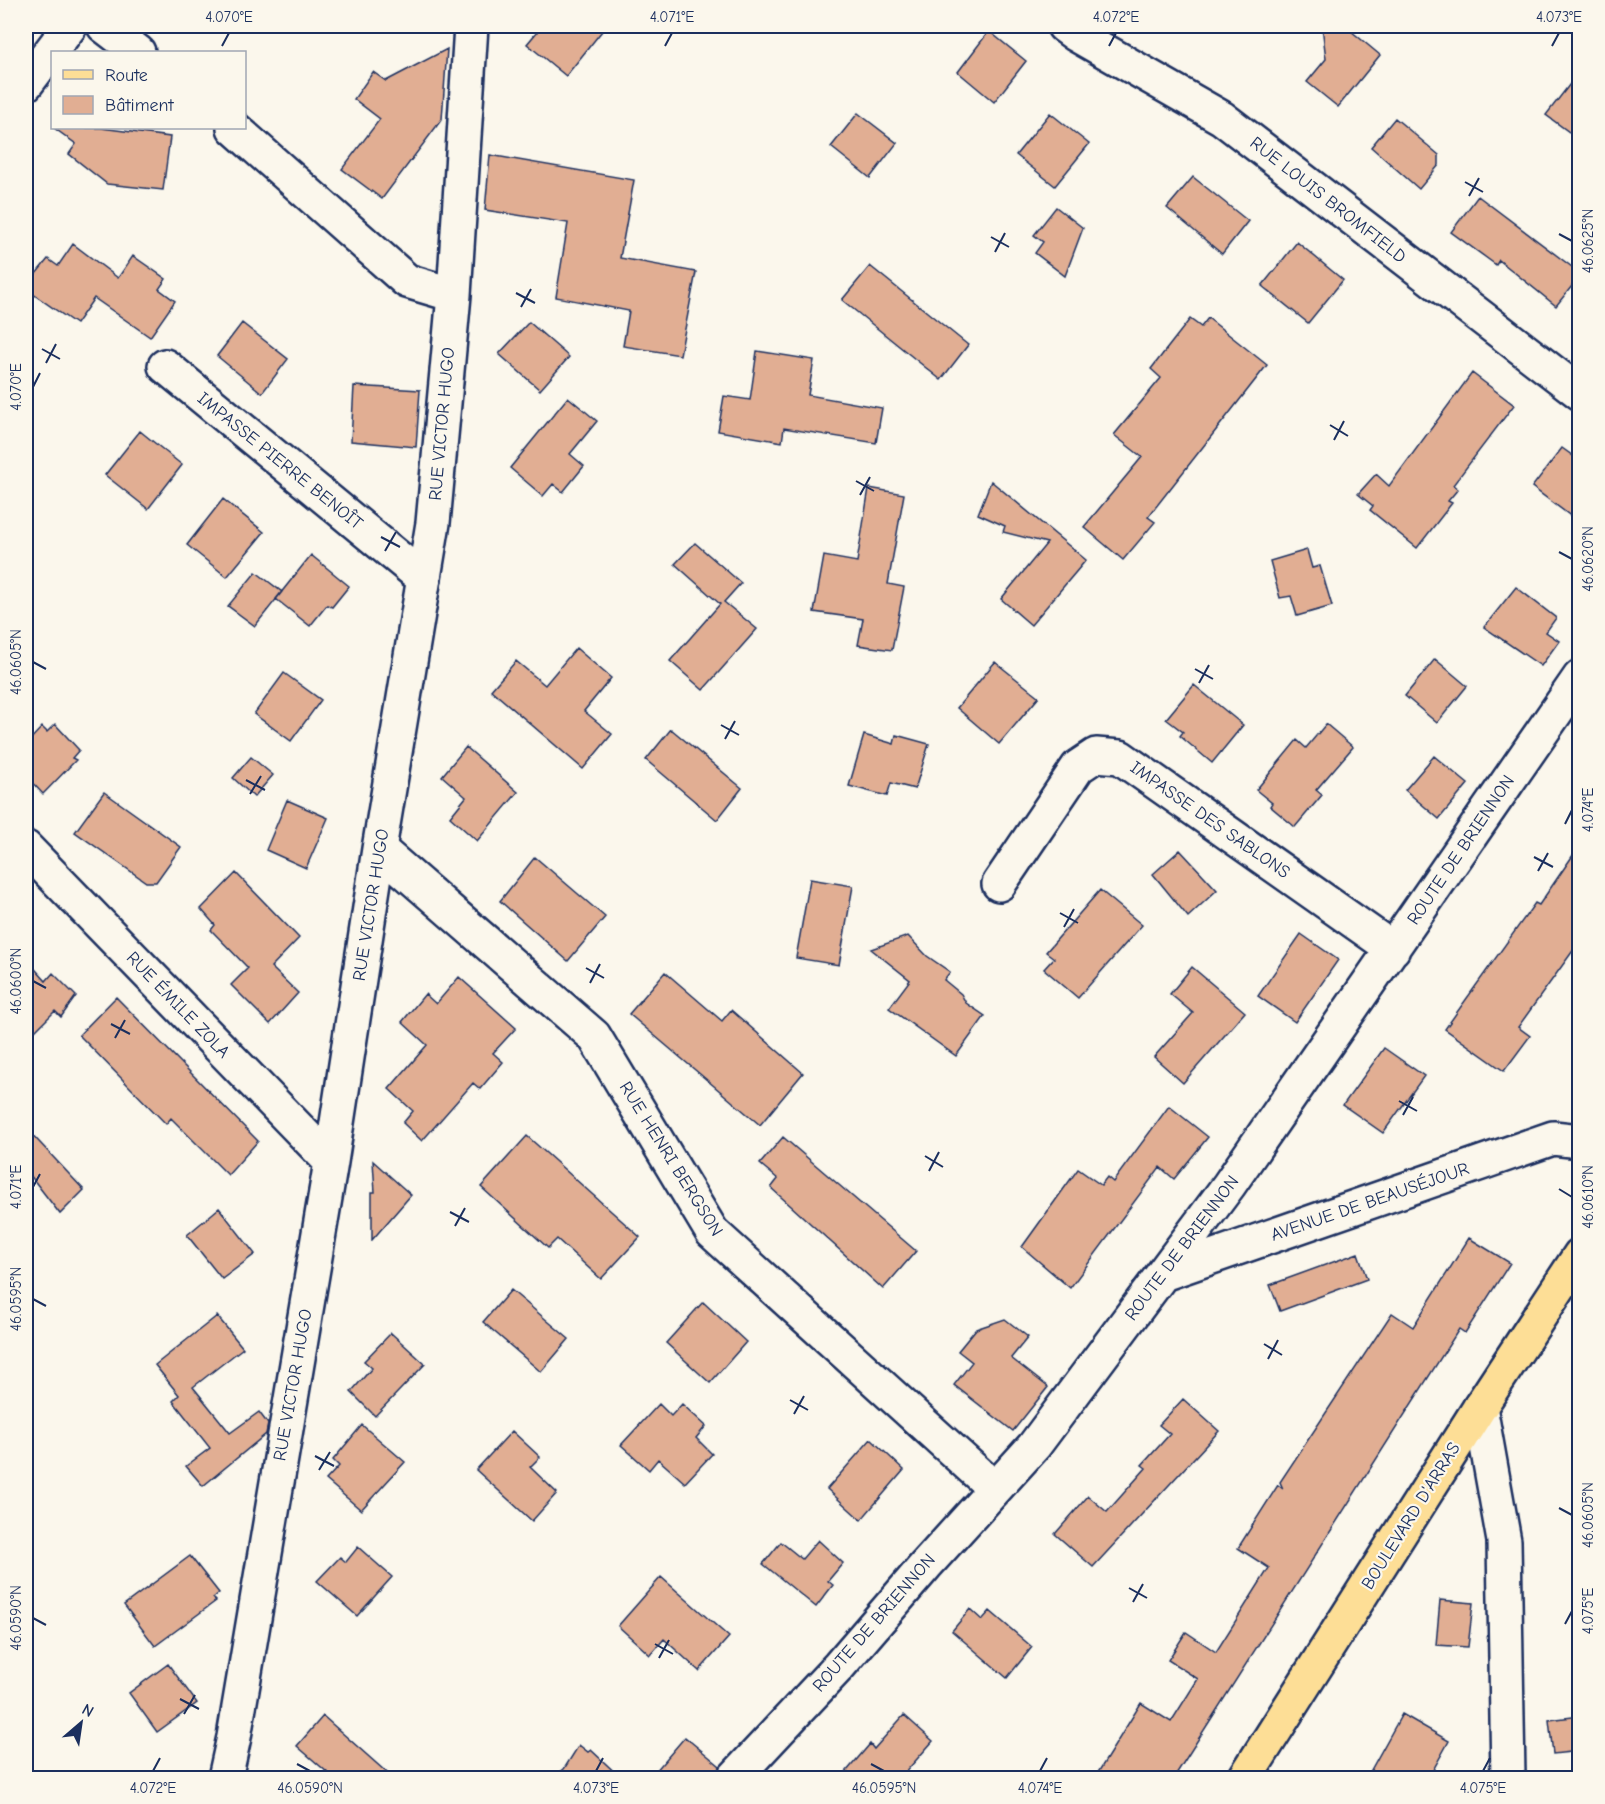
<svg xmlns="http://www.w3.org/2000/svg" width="1605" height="1804" viewBox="0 0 1605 1804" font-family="'Comic Neue',sans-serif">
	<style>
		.building { fill: #e1ae93; stroke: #1b2f5e; stroke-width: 1.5 }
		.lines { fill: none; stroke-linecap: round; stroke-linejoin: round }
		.minor-casing { stroke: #1b2f5e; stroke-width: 38 }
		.major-casing { stroke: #1b2f5e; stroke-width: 38 }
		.minor { stroke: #fbf7ec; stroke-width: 33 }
		.major { stroke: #fdde96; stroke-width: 33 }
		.ticks { fill: none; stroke: #1b2f5e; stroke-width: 2 }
		.labels { text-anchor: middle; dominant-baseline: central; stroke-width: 4.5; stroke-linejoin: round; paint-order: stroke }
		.street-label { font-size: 18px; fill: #1b2f5e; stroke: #fbf7ec }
		.neatline { fill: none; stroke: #1b2f5e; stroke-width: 2 }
		.ticks-label { font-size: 15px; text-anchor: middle; fill: #1b2f5e }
	</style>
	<rect width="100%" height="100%" fill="#fbf7ec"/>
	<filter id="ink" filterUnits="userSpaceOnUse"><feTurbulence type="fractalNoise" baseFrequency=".0167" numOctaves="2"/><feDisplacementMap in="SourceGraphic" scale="12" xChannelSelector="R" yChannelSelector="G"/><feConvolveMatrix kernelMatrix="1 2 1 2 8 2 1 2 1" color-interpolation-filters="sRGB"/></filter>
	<g filter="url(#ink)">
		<!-- building -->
		<path class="building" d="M542 26H606L566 76 527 44Z
			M1322 26H1345L1380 55 1338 107 1307 82 1326 59Z
			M989 31 1026 61 994 102 958 72Z
			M447 49 442 119 382 199 342 169 380 119 354 99 373 72 386 81Z
			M1580 71V140L1546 115Z
			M858 113 897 143 870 178 831 147Z
			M1050 113 1089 144 1055 186 1016 155Z
			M1395 118 1439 155V165L1419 189 1371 147Z
			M54 128H101L170 137 163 190 107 184 69 154 76 144Z
			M490 155 634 180 620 258 696 272 680 355 623 346 629 311 556 297 568 223 485 210Z
			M1193 177 1248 221 1222 254 1167 208Z
			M1478 196 1580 273V276L1556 306 1499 260 1496 265 1451 232Z
			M1056 207 1083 228 1065 276 1035 253 1043 242 1034 235Z
			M1297 242 1343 280 1308 323 1262 286Z
			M73 244 118 278 133 256 166 279 159 289 175 301 150 337 94 298 76 324 26 289V286L48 259 58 266Z
			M870 266 968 345 941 380 842 300Z
			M1208 318 1267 365 1148 517 1155 522 1123 560 1084 527 1142 457 1114 435 1161 378 1151 369 1190 319 1201 327Z
			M529 322 569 357 540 390 499 354Z
			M242 323 288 359 262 393 217 356Z
			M757 351 814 360 808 395 882 408 876 443 784 428 782 442 718 431 724 396 750 400Z
			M1472 373 1514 405 1453 485 1458 489 1448 501 1452 503 1417 548 1370 510 1373 506 1358 494 1376 474 1389 486Z
			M354 386 420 390 416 447 351 441Z
			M568 397 597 421 570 454 584 466 563 492 553 484 543 496 510 468Z
			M140 431 182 465 148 509 105 475Z
			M1562 448 1580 461V523L1532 487Z
			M991 481 1086 560 1031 625 1001 599 1047 543 1003 532 1005 526 978 514Z
			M869 488 904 494 888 584 904 587 892 650 858 645 863 619 814 612 824 556 857 562Z
			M223 499 264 532 227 577 187 545Z
			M695 543 741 583 724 602 757 629 703 690 670 661 720 604 675 564Z
			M1307 550 1312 568 1320 566 1332 606 1297 616 1291 596 1280 598 1270 561Z
			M311 555 349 586 332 607 327 605 310 626 276 599Z
			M256 572 282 592 255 626 228 606Z
			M1516 587 1556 618 1546 632 1559 641 1541 666 1484 627Z
			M576 648 611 678 584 711 612 734 583 769 491 690 516 661 545 685Z
			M1435 659 1467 686 1437 723 1405 696Z
			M995 662 1039 697 999 744 957 708Z
			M284 673 321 700 291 741 254 714Z
			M1194 685 1243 725 1212 763 1180 736 1183 732 1166 719Z
			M55 724 79 750 72 758 76 760 43 794 26 776V744L42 727 47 732Z
			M1326 724 1353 747 1316 790 1322 795 1295 827 1270 806 1272 803 1256 790 1297 740 1306 748Z
			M671 729 742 788 717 820 646 760Z
			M864 735 894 744 896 735 929 744 915 789 891 783 887 796 849 786Z
			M466 747 518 792 477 841 450 817 466 797 442 776Z
			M1434 756 1468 784 1439 819 1405 790Z
			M251 757 273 775 254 797 233 778Z
			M104 792 181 847 156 882H146L75 832Z
			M287 800 328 818 306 868 266 850Z
			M1580 845V941L1518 1027 1530 1036 1504 1071 1445 1029 1535 903 1539 905Z
			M1180 850 1217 890 1188 917 1153 874Z
			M535 857 605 917 568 961 500 901Z
			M236 873 299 938 271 967 298 993 270 1024 231 985 248 968 211 930 215 925 201 909Z
			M810 879 853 886 839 965 796 958Z
			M1100 890 1142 925 1078 998 1044 969 1054 958 1046 952Z
			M1301 934 1338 960 1295 1022 1258 996Z
			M908 936 927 956 950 972 944 980 961 994 966 1003 985 1016 956 1056 889 1008 910 980 871 949Z
			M26 959 46 981 53 973 76 996 61 1017 55 1011 26 1040Z
			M1192 967 1245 1012 1183 1083 1154 1057 1193 1013 1170 994Z
			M665 972 722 1021 731 1010 803 1073 760 1125 629 1014Z
			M459 977 516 1028 493 1053 503 1062 480 1089 473 1083 422 1141 403 1123 413 1111 389 1089 427 1045 402 1022 425 994 436 1004Z
			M116 997 258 1141 228 1175 171 1118 166 1124 79 1035Z
			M1384 1048 1424 1076 1383 1133 1343 1105Z
			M1169 1106 1208 1137 1174 1179 1160 1167 1070 1288 1022 1247 1078 1169 1101 1185 1107 1177 1113 1182Z
			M26 1128 84 1190 60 1214 26 1170Z
			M527 1136 640 1237 601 1279 557 1239 548 1248 481 1187Z
			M783 1137 916 1251 883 1289 771 1188 778 1179 760 1164Z
			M373 1161 411 1195 372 1240V1192H375Z
			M219 1208 255 1254 222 1279 187 1235Z
			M1469 1238 1510 1263 1465 1333 1459 1329 1173 1779H1094L1141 1703 1171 1722 1198 1679 1168 1660 1186 1632 1216 1652 1269 1568 1238 1548 1278 1485 1283 1489 1280 1482 1392 1313 1413 1327Z
			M1358 1253 1367 1279 1280 1311 1270 1285Z
			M511 1290 569 1339 541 1372 483 1322Z
			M703 1302 746 1342 710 1383 666 1343Z
			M217 1316 243 1348 193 1387 230 1433 259 1412 268 1424 266 1434 203 1486 186 1466 210 1448 173 1401 179 1395 155 1365Z
			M1005 1319 1028 1337 1011 1358 1048 1387 1013 1431 954 1385 972 1362 958 1351 976 1329Z
			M391 1333 425 1364 375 1416 351 1392 372 1368 364 1361Z
			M1183 1399 1219 1431 1093 1567 1055 1534 1088 1496 1107 1512 1146 1468 1142 1465 1170 1434 1159 1425Z
			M659 1404 671 1416 682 1404 706 1426 696 1438 712 1454 685 1483 658 1459 649 1470 621 1445Z
			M362 1425 405 1462 361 1510 326 1480 339 1466 333 1460Z
			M512 1431 540 1457 530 1467 557 1493 532 1521 476 1470Z
			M871 1439 904 1470 861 1520 827 1489Z
			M818 1540 843 1563 828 1581 833 1585 816 1607 763 1564 781 1542 802 1559Z
			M358 1547 392 1577 357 1616 317 1581 340 1557 346 1562Z
			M190 1556 219 1593 213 1598 216 1601 155 1646 124 1605Z
			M661 1577 729 1637 699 1671 664 1639 650 1655 618 1626Z
			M1440 1600 1473 1603 1468 1647 1436 1645Z
			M970 1609 982 1620 990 1611 1032 1647 1007 1678 952 1631Z
			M168 1664 197 1703 157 1732 129 1693Z
			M1402 1714 1449 1741 1428 1779H1366Z
			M904 1715 933 1741 902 1776 904 1779H840L870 1744 874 1749Z
			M323 1716 394 1779H335L297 1746Z
			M1580 1716V1751L1553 1754 1549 1720Z
			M685 1737 720 1766 716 1779H649Z
			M579 1745 588 1752 591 1750 622 1779H551L564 1769Z"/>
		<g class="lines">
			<defs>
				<path id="minor" d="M104 26 138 52
					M1064 26 1075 34 1222 118 1580 393
					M26 84 70 26
					M234 128 407 281 454 295
					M165 366 424 579
					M26 848 331 1162
					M379 849 594 1036 712 1232 995 1489
					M999 884 1078 767 1096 755 1120 757 1393 949
					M1163 1274 1553 1138 1580 1141
					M1480 1407 1504 1541 1508 1778
					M225 1778 234 1737 331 1162 379 849 433 523 454 295 471 26
					M734 1778 839 1666 926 1565 1034 1446 1229 1185 1580 677"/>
				<path id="major" d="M1245 1778 1480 1407 1580 1255"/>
			</defs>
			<!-- minor casing -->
			<use href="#minor" class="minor-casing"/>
			<!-- major casing -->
			<use href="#major" class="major-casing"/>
			<!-- minor -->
			<use href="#minor" class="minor"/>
			<!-- major -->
			<use href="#major" class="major"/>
		</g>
	</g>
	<!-- ticks -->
	<path class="ticks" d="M222 46 229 33M665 46 672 33M1109 46 1116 33M1552 46 1559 33M1465 182 1483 192M1469 196 1479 178M1559 234 1572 241M991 237 1009 247M995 252 1005 233M516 293 535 303M521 307 531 289M42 349 60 359M46 363 56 344M33 387 40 373M1330 425 1348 436M1334 440 1344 421M856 481 874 491M860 495 870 477M381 537 400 547M385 551 396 532M1559 552 1572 559M33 662 46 669M1195 669 1213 679M1199 683 1209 665M721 725 739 735M725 739 735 721M246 780 265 790M250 794 261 776M1565 824 1572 810M1534 857 1553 867M1538 871 1548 853M1060 913 1078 923M1064 927 1074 909M586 968 604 978M33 981 46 988M590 983 600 964M111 1024 130 1034M115 1038 125 1020M1399 1101 1417 1111M1403 1115 1413 1097M925 1156 943 1167M929 1171 939 1152M33 1187 40 1174M1559 1189 1572 1197M450 1212 469 1222M455 1226 465 1208M33 1299 46 1306M1264 1344 1282 1355M1268 1359 1278 1340M790 1400 808 1410M794 1414 804 1396M315 1456 334 1466M319 1470 330 1452M1559 1508 1572 1515M1129 1588 1147 1598M1133 1602 1143 1584M33 1618 46 1625M1565 1624 1572 1611M655 1644 673 1654M659 1658 669 1640M180 1699 199 1709M184 1714 195 1695M297 1764 310 1771M871 1764 884 1771M153 1771 160 1758M596 1771 603 1758M1040 1771 1047 1758M1483 1771 1490 1758"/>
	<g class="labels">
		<!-- street labels -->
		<g class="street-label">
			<text transform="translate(1328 200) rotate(38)">RUE LOUIS BROMFIELD</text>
			<text transform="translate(442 424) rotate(-85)">RUE VICTOR HUGO</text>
			<text transform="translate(280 461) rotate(39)">IMPASSE PIERRE BENOÎT</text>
			<text transform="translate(1210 820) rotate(35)">IMPASSE DES SABLONS</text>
			<text transform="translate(1461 850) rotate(-56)">ROUTE DE BRIENNON</text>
			<text transform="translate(371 905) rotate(-81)">RUE VICTOR HUGO</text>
			<text transform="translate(178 1005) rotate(46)">RUE ÉMILE ZOLA</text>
			<text transform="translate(671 1159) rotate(58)">RUE HENRI BERGSON</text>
			<text transform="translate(1370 1202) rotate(-19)">AVENUE DE BEAUSÉJOUR</text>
			<text transform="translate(1182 1248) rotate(-53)">ROUTE DE BRIENNON</text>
			<text transform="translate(293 1385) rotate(-80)">RUE VICTOR HUGO</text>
			<text transform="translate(1411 1516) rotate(-58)">BOULEVARD D'ARRAS</text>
			<text transform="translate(874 1623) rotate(-49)">ROUTE DE BRIENNON</text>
		</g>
	</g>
	<!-- margin -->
	<rect width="1605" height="1804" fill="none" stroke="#fbf7ec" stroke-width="66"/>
	<!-- legend -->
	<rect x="51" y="51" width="195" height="78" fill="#fbf7ec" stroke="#a1a7b3" stroke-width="1.5"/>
	<rect x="63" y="70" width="30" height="9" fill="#fdde96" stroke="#a1a7b3" stroke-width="1.5"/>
	<text x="105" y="81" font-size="18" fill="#1b2f5e">Route</text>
	<rect x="63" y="96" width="30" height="18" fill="#e1ae93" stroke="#a1a7b3" stroke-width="1.5"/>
	<text x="105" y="111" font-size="18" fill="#1b2f5e">Bâtiment</text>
	<!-- north arrow -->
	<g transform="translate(81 1723) rotate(29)" stroke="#fbf7ec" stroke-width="4.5" paint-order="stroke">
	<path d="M0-4.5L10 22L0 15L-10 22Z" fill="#1b2f5e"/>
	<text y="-9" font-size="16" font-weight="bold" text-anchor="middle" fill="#1b2f5e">N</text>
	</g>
	<rect x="33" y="33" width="1539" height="1738" class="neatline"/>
	<g class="ticks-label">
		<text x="229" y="22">4.070°E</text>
		<text x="672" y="22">4.071°E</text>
		<text x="1116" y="22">4.072°E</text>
		<text x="1559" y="22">4.073°E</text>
		<text transform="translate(1588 241) rotate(-90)" y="5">46.0625°N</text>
		<text transform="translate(16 387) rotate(-90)" y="5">4.070°E</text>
		<text transform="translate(1588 559) rotate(-90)" y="5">46.0620°N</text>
		<text transform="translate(16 662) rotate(-90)" y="5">46.0605°N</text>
		<text transform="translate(1588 810) rotate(-90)" y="5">4.074°E</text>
		<text transform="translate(16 981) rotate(-90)" y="5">46.0600°N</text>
		<text transform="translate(16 1187) rotate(-90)" y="5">4.071°E</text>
		<text transform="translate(1588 1197) rotate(-90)" y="5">46.0610°N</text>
		<text transform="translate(16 1299) rotate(-90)" y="5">46.0595°N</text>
		<text transform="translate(1588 1515) rotate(-90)" y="5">46.0605°N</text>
		<text transform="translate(1588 1611) rotate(-90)" y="5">4.075°E</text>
		<text transform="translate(16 1618) rotate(-90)" y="5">46.0590°N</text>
		<text x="153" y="1793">4.072°E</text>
		<text x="310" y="1793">46.0590°N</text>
		<text x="596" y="1793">4.073°E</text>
		<text x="884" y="1793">46.0595°N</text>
		<text x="1040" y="1793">4.074°E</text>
		<text x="1483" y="1793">4.075°E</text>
	</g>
</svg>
